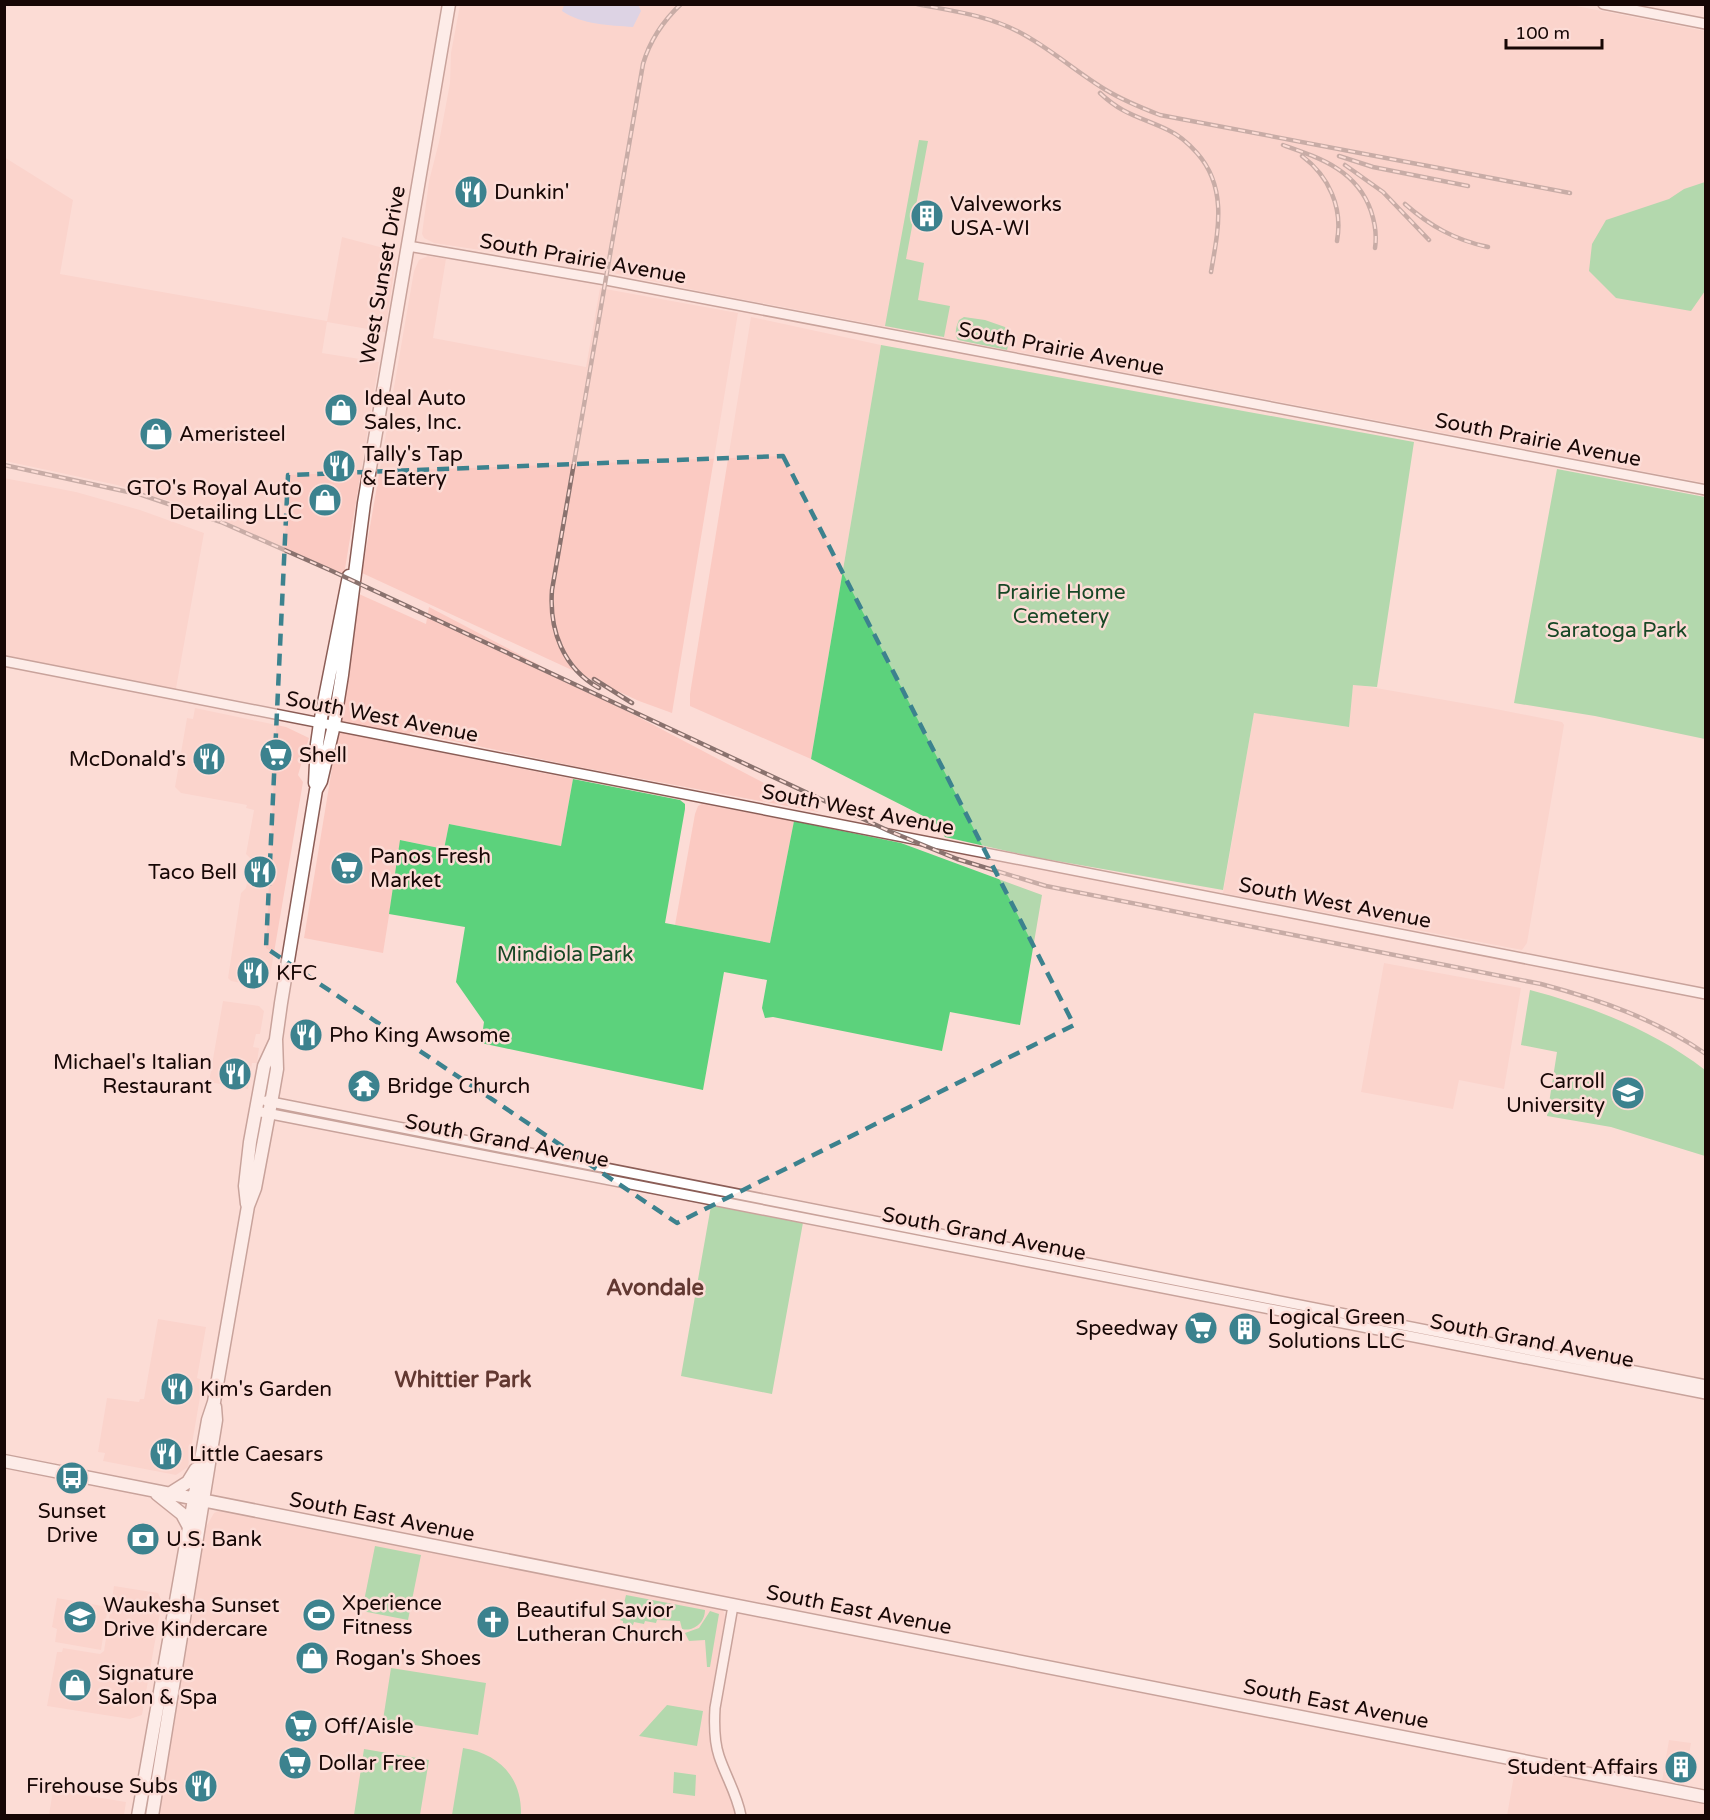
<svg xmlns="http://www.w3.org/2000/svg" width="1710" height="1820" viewBox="0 0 1710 1820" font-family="'Varela Round',sans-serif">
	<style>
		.built { fill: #fbcac2 }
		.green { fill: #5cd27c }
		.water { fill: #b8c8f6 }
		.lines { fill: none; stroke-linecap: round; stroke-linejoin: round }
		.minor-casing { stroke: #8b5d56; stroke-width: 12 }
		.major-casing { stroke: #8b5d56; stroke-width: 15 }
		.minor { stroke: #fff; stroke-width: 9 }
		.major { stroke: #fff; stroke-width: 12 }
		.rail-casing { stroke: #8a726e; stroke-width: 4.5 }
		.rail { stroke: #fcdcd6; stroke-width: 2; stroke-dasharray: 7; stroke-linecap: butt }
		.marked { fill: none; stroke: #3c828e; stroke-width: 4.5; stroke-dasharray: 12 8; stroke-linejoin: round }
		.labels { text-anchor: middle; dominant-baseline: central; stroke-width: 5; stroke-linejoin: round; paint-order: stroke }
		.poi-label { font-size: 21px; fill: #170705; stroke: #fcdcd6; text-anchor: start }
		.street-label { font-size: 21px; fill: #170705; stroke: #fcdcd6 }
		.park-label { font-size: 21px; fill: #174725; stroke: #fcdcd6 }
		.neighbourhood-label { font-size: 22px; font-weight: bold; fill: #623831; stroke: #fcdcd6 }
	</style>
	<rect width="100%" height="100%" fill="#fcdcd6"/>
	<!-- built -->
	<path class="built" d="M1566 4 1705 31V483L704 292 565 263 434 243 424 238 422 234 429 181 439 142 450 83 451 53 460 5Z
		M4 157 73 200 60 274 327 321 342 237 395 251 396 260 385 332 327 322 322 353 379 362 344 575 187 506 117 485 5 461Z
		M428 256 446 259 433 338 586 367 600 288 738 313 672 713 639 701 362 573 414 271 419 260Z
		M751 317 881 345 811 759 690 706V694Z
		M4 478 76 492 140 510 204 533 175 694 5 660Z
		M359 594 426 624 429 607 819 812 574 766 410 732 408 746 573 779 561 846 449 824 444 849 401 840 383 953 304 938 341 714Z
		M1353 684 1491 708 1562 722 1564 725 1527 943 1522 950 1223 893 1254 712 1348 727Z
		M195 708 286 727 309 738 298 775 303 782 269 982 261 987 231 981 228 978 241 893 246 888 251 859 246 854 254 810 246 808 247 805 181 793 175 787 187 718 193 719Z
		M702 804 794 821 770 943 675 925 695 814 698 806Z
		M1384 963 1521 988 1504 1089 1459 1080 1453 1109 1361 1092Z
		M223 1001 259 1006 264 1011 260 1034H256L253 1047 259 1048 257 1063H252L248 1089 209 1082Z
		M158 1319 206 1327 197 1378 203 1380 188 1467 176 1475 103 1461 105 1453 98 1452 107 1398 139 1402 140 1399H144Z
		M218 1511 723 1610 725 1616 711 1697 708 1729 712 1750 730 1793 736 1815 157 1816 206 1527 214 1513Z
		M114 1586 158 1593 162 1602 142 1715 130 1719 47 1706 57 1652H62L63 1648 100 1654 104 1651Z
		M57 1598 108 1607 101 1650 55 1642 57 1629 52 1627Z
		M1669 1740 1691 1743 1682 1797 1705 1803V1815L1507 1816 1515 1769 1519 1765 1660 1793Z
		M53 1790 126 1802 124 1815H49Z"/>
	<!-- green -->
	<path class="green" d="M919 140 928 141 906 259 924 263 918 300 950 306 944 337 885 326Z
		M1705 182V291L1691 311 1616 298 1589 271 1592 244 1606 220 1669 199 1684 189Z
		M964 317 985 320 1005 327 1010 338 1007 350 958 340C954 335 956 326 959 320Z
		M881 345 1414 442 1377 687 1353 685 1349 727 1254 713 1223 890 1034 857 945 837 935 822 811 759Z
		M1557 469 1705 497V739L1595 716 1514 703Z
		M573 779 680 800 685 804V809L665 923 770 943 794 821 901 843 1042 895 1020 1025 950 1012 942 1051 773 1017 765 1018 762 1008 767 980 724 972 703 1090 481 1043 484 1022 456 982 465 927 389 914 400 840 444 849 449 824 561 846Z
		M1530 990C1591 1006 1655 1031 1705 1070V1156L1611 1127 1547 1116 1557 1052 1521 1045Z
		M712 1200 804 1217 772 1394 681 1376Z
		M375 1546 421 1555 408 1620 362 1611Z
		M626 1595 705 1610C705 1623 693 1632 682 1629L680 1621 657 1620 656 1623 645 1621 644 1624 634 1622 633 1625 623 1623V1621L620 1620Z
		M710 1611 719 1614 710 1667H707L705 1640 689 1641 685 1633 699 1628Z
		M391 1668 486 1683 478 1735 383 1720Z
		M667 1705 703 1711 697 1746 639 1736Z
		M463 1748C500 1754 522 1778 521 1815H452Z
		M364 1749 429 1760 420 1815H354Z
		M674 1772 696 1775 695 1796 673 1793Z"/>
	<!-- water -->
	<path class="water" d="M638 4 641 11 633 27C609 25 583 25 562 11L564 5Z"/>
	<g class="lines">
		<defs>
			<path id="minor" d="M1603 4 1706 24
				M408 246 606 280 1706 490
				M4 661 1706 994
				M266 1101 1706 1385
				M256 1111 1706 1394
				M733 1606 715 1708C714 1725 714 1741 719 1756 726 1777 737 1794 741 1816"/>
			<path id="major" d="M315 783 317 744 320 723 349 576
				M247 1204 245 1186 250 1142 264 1066 276 1040
				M4 1461 1706 1797
				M157 1494 182 1514 189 1527
				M169 1494 188 1482 196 1469
				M138 1816 208 1420 214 1402 248 1206 255 1188 273 1092 277 1069 276 1039 281 1003 316 790 321 781 334 725 342 675 364 503 449 4
				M152 1816 216 1420 215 1407"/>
		</defs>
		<!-- minor casing -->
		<use href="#minor" class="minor-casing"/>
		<!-- major casing -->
		<use href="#major" class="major-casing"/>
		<!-- minor -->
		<use href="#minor" class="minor"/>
		<!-- major -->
		<use href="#major" class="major"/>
		<defs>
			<path id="rail" d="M917 4C952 11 987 15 1019 32 1050 48 1076 72 1106 90 1124 101 1142 108 1160 115L1570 193
				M1100 93C1123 115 1141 117 1168 130 1179 135 1189 144 1197 153 1228 188 1218 231 1211 272
				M1283 145C1320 158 1357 170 1371 211 1375 223 1377 235 1375 248
				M1302 156C1329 176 1343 208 1337 241
				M1339 156 1373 167 1468 186
				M1345 165 1383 192 1429 240
				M1405 204C1430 226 1455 240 1488 247
				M4 465 142 495 221 522 332 571 889 831 957 859 1046 886 1541 984C1601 1000 1655 1019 1706 1054
				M594 679 632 703
				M599 688C563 668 549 630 552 590L643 64C650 40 663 21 681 4"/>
		</defs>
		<!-- rail casing -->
		<use href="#rail" class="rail-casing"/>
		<!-- rail -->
		<use href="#rail" class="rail"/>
	</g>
	<!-- marked area -->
	<path d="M0 0H1710V1820H0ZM783 456 1074 1025 677 1223 266 948 288 475Z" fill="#fcdcd6" fill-opacity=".55" fill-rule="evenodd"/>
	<path class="marked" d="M783 456 1074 1025 677 1223 266 948 288 475Z"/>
	<!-- icons -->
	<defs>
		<symbol id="restaurant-disc" viewBox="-11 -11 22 22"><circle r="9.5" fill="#3c828e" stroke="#fcdcd6"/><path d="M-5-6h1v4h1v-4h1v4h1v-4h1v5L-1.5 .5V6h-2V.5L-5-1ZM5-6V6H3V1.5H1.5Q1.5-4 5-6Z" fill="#fff"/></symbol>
		<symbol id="building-disc" viewBox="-11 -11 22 22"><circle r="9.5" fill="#3c828e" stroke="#fcdcd6"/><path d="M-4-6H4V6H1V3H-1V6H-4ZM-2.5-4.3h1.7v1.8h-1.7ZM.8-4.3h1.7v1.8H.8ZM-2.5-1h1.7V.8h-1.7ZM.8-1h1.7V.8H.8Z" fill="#fff"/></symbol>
		<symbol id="shop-disc" viewBox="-11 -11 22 22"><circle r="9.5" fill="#3c828e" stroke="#fcdcd6"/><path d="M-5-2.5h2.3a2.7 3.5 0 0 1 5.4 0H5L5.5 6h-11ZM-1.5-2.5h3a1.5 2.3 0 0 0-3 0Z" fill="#fff"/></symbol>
		<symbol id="supermarket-disc" viewBox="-11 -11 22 22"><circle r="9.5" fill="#3c828e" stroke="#fcdcd6"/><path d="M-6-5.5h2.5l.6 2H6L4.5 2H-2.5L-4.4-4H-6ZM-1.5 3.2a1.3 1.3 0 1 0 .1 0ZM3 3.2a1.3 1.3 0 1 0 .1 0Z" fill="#fff"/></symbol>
		<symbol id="temple-disc" viewBox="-11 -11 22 22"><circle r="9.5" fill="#3c828e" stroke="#fcdcd6"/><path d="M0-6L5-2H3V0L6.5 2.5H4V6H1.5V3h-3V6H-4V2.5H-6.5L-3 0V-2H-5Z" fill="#fff"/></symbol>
		<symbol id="university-disc" viewBox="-11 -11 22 22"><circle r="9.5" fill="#3c828e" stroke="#fcdcd6"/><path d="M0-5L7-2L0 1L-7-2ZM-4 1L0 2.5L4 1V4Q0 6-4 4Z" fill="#fff"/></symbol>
		<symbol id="bus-disc" viewBox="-11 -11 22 22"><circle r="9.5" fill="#3c828e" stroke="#fcdcd6"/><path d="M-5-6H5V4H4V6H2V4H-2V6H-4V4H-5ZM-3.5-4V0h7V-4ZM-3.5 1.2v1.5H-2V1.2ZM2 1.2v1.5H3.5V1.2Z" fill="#fff"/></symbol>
		<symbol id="bank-disc" viewBox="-11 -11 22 22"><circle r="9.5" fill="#3c828e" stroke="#fcdcd6"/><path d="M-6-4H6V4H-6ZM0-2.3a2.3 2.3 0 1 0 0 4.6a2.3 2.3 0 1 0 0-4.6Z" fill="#fff"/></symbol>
		<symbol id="stadium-disc" viewBox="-11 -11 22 22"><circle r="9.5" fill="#3c828e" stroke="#fcdcd6"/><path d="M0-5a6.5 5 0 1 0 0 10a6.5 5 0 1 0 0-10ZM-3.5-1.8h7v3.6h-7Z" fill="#fff"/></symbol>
		<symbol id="school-disc" viewBox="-11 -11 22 22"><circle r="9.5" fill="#3c828e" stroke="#fcdcd6"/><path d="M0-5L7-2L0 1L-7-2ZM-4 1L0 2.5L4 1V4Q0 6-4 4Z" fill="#fff"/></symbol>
		<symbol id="church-disc" viewBox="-11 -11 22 22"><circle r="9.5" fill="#3c828e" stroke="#fcdcd6"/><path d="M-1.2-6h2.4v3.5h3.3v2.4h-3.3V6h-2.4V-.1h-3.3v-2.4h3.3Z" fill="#fff"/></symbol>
	</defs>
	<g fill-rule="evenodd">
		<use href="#restaurant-disc" x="452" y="173" width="38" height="38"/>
		<use href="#building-disc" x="908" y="197" width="38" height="38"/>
		<use href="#shop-disc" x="322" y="391" width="38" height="38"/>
		<use href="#shop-disc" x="137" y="415" width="38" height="38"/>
		<use href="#restaurant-disc" x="320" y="447" width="38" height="38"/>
		<use href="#shop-disc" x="306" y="481" width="38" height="38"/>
		<use href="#supermarket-disc" x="257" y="736" width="38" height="38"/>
		<use href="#restaurant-disc" x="190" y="740" width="38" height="38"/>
		<use href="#supermarket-disc" x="328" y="849" width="38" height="38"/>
		<use href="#restaurant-disc" x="241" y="853" width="38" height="38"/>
		<use href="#restaurant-disc" x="234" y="954" width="38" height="38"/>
		<use href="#restaurant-disc" x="287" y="1016" width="38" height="38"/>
		<use href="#restaurant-disc" x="216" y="1055" width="38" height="38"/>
		<use href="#temple-disc" x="345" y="1067" width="38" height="38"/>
		<use href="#university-disc" x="1609" y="1074" width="38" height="38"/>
		<use href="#supermarket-disc" x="1182" y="1309" width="38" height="38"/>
		<use href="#building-disc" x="1226" y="1310" width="38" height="38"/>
		<use href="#restaurant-disc" x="158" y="1370" width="38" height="38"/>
		<use href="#restaurant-disc" x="147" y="1435" width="38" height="38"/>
		<use href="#bus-disc" x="53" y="1459" width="38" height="38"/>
		<use href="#bank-disc" x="124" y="1520" width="38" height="38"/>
		<use href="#stadium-disc" x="300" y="1596" width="38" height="38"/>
		<use href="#school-disc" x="61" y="1598" width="38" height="38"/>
		<use href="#church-disc" x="474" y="1603" width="38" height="38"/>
		<use href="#shop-disc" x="293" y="1639" width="38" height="38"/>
		<use href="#shop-disc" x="56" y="1666" width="38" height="38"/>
		<use href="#supermarket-disc" x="282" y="1707" width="38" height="38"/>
		<use href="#supermarket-disc" x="276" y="1744" width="38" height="38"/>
		<use href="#building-disc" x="1662" y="1748" width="38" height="38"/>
		<use href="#restaurant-disc" x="182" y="1767" width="38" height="38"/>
	</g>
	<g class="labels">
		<!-- poi labels -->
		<g class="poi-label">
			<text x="494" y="192">Dunkin'</text>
			<text x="950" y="204">Valveworks<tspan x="950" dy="24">USA-WI</tspan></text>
			<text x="364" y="398">Ideal Auto<tspan x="364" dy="24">Sales, Inc.</tspan></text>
			<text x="179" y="434">Ameristeel</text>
			<text x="362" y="454">Tally's Tap<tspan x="362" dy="24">&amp; Eatery</tspan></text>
			<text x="302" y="488" text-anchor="end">GTO's Royal Auto<tspan x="302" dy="24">Detailing LLC</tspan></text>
			<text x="299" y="755">Shell</text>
			<text x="186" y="759" text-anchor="end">McDonald's</text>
			<text x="370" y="856">Panos Fresh<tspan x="370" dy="24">Market</tspan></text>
			<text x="237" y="872" text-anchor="end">Taco Bell</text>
			<text x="276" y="973">KFC</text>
			<text x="329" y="1035">Pho King Awsome</text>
			<text x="212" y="1062" text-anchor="end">Michael's Italian<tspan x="212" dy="24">Restaurant</tspan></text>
			<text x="1605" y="1081" text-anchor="end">Carroll<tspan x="1605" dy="24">University</tspan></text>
			<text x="387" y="1086">Bridge Church</text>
			<text x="1268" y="1317">Logical Green<tspan x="1268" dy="24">Solutions LLC</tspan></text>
			<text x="1178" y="1328" text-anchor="end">Speedway</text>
			<text x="200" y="1389">Kim's Garden</text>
			<text x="189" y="1454">Little Caesars</text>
			<text x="72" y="1511" text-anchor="middle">Sunset<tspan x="72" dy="24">Drive</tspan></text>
			<text x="166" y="1539">U.S. Bank</text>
			<text x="342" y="1603">Xperience<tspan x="342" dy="24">Fitness</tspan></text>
			<text x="103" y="1605">Waukesha Sunset<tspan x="103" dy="24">Drive Kindercare</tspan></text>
			<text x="516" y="1610">Beautiful Savior<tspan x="516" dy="24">Lutheran Church</tspan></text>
			<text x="335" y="1658">Rogan's Shoes</text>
			<text x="98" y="1673">Signature<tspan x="98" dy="24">Salon &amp; Spa</tspan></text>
			<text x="324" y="1726">Off/Aisle</text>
			<text x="318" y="1763">Dollar Free</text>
			<text x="1658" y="1767" text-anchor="end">Student Affairs</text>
			<text x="178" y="1786" text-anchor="end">Firehouse Subs</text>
		</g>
		<!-- street labels -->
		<g class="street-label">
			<text transform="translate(583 259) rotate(10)">South Prairie Avenue</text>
			<text transform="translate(383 275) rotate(-80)">West Sunset Drive</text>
			<text transform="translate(1061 349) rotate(11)">South Prairie Avenue</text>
			<text transform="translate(1538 440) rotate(11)">South Prairie Avenue</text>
			<text transform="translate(382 717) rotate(11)">South West Avenue</text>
			<text transform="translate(858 810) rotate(11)">South West Avenue</text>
			<text transform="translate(1335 903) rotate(11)">South West Avenue</text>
			<text transform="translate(507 1141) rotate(11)">South Grand Avenue</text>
			<text transform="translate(984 1234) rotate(11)">South Grand Avenue</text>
			<text transform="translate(1532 1341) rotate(11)">South Grand Avenue</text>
			<text transform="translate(382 1517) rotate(11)">South East Avenue</text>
			<text transform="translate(859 1610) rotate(11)">South East Avenue</text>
			<text transform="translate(1336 1704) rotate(11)">South East Avenue</text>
		</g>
		<!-- park labels -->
		<g class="park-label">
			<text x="1061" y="592">Prairie Home<tspan x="1061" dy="24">Cemetery</tspan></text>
			<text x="1617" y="630">Saratoga Park</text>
			<text x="565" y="954">Mindiola Park</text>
		</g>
		<!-- neighbourhood labels -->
		<g class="neighbourhood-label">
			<text x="655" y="1288">Avondale</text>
			<text x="463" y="1380">Whittier Park</text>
		</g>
	</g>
	<!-- border -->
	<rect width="1710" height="1820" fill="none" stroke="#170705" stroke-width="12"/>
	<!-- scale -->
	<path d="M1506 39v9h96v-9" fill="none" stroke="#170705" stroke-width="3"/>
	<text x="1515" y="39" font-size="18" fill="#170705" stroke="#fcdcd6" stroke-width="4.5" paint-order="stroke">100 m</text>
</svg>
